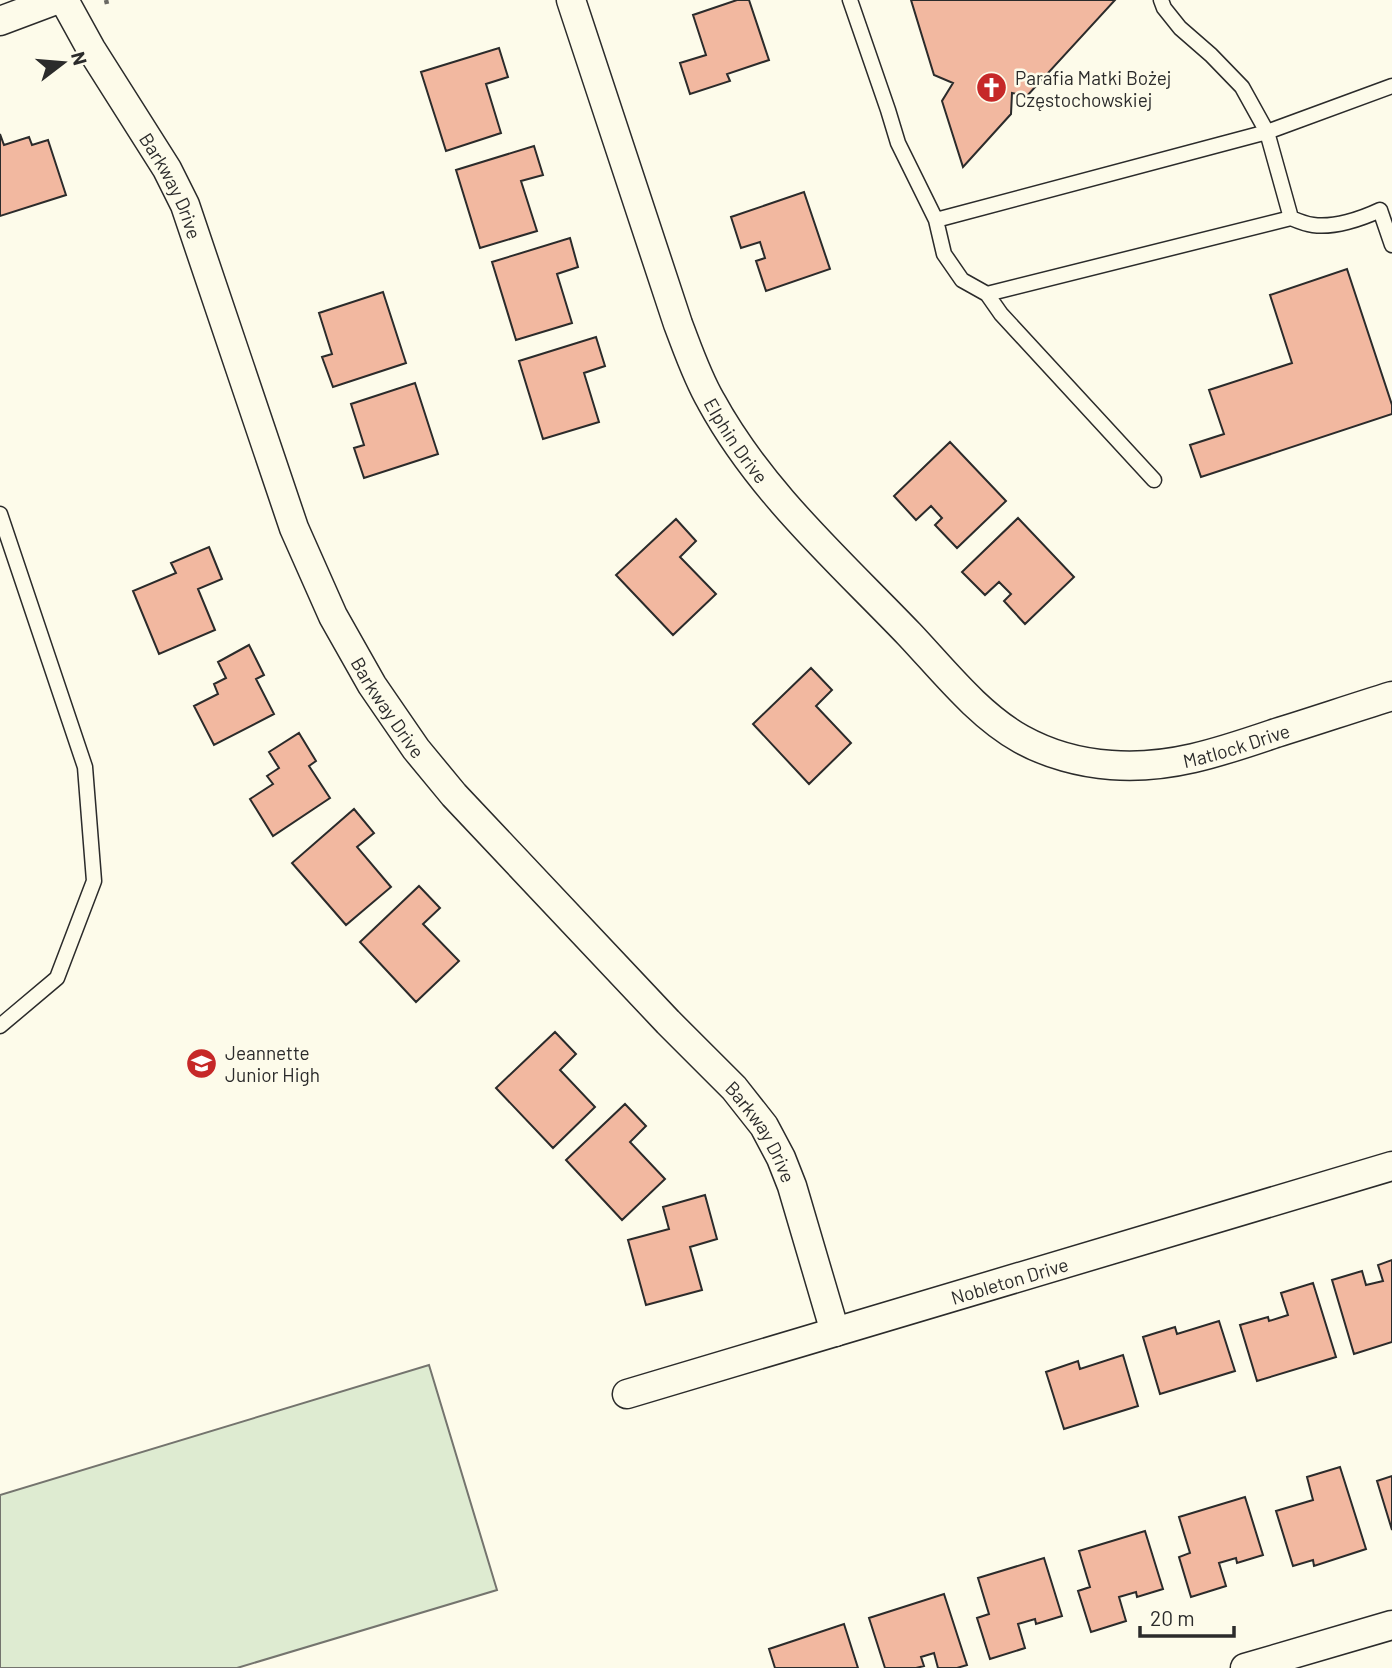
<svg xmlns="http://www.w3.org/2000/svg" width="1392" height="1668" viewBox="0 0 1392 1668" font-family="Barlow,sans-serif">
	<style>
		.green { fill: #deebd1; stroke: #74746e; stroke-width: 2 }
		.building { fill: #f2b8a0; stroke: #2b2b2b; stroke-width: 2 }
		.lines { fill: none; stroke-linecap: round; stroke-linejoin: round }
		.lane-casing { stroke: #2b2b2b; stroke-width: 17 }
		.street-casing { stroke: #2b2b2b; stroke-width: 31 }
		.path { stroke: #6a6964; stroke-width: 4.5; stroke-dasharray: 5 3.5; stroke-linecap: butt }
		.lane { stroke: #fdfbea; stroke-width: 14 }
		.street { stroke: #fdfbea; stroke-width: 28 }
		.labels { text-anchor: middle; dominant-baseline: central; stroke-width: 5; stroke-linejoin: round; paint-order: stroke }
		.poi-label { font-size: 19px; fill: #2b2b2b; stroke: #fdfbea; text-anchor: start }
		.street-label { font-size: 19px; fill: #2b2b2b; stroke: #fdfbea }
	</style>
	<rect width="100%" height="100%" fill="#fdfbea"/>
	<!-- green -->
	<path class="green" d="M429 1365 497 1590 237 1668H0V1495Z"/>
	<!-- building -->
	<path class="building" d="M737 0H749L769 60 727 74 730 81 690 94 680 63 706 55 693 15Z
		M911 0H1115L1027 96 1012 93 1011 114 963 167 942 101 953 83 934 75Z
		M499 48 508 77 486 84 501 133 446 151 421 72Z
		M0 134 4 145 29 137 32 145 48 140 66 195 0 216Z
		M534 146 543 175 521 181 537 231 480 248 456 170Z
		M804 192 830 269 766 291 756 261 765 258 760 242 741 248 731 217Z
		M570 238 578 267 557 274 572 323 516 340 492 262Z
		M1347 269 1392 405V414L1201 477 1190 445 1224 434 1209 390 1292 363 1270 295Z
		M383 292 406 363 333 387 322 357 332 354 319 313Z
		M596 337 605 366 584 373 599 422 543 439 519 361Z
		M415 383 438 454 364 478 354 448 364 445 351 404Z
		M950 442 1006 501 957 548 935 525 942 518 931 506 916 520 894 496Z
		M1018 518 1074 577 1025 624 1004 601 1011 594 999 582 985 595 962 572Z
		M676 519 696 541 680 557 716 594 673 635 616 575Z
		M209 547 222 579 198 589 215 630 159 654 133 591 176 573 171 563Z
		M249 645 264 675 256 679 274 714 214 745 194 706 218 694 214 684 226 678 218 662Z
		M811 668 832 690 816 706 851 743 809 784 753 724Z
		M299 733 316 761 309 766 330 798 273 836 250 799 273 784 267 776 279 768 269 752Z
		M354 809 374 833 357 847 391 887 346 925 292 863Z
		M419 886 440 908 423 924 459 961 416 1002 360 942Z
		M555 1032 576 1054 560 1070 595 1107 553 1148 496 1088Z
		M625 1104 646 1126 630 1142 665 1179 622 1220 566 1160Z
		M705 1195 717 1239 690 1247 702 1290 646 1305 628 1240 669 1229 663 1207Z
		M1392 1260V1342L1354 1354 1332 1280 1362 1271 1366 1285 1383 1281 1378 1265Z
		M1313 1283 1336 1357 1257 1381 1240 1325 1268 1317 1269 1321 1288 1315 1281 1293Z
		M1219 1321 1235 1371 1160 1394 1143 1337 1175 1327 1177 1334Z
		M1123 1355 1138 1406 1064 1429 1046 1372 1078 1361 1080 1369Z
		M1340 1467 1366 1549 1314 1566 1313 1560 1293 1566 1276 1511 1313 1500 1307 1477Z
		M1392 1476V1530L1377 1481Z
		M1245 1497 1263 1555 1237 1563 1236 1558 1219 1563 1226 1586 1191 1597 1179 1557 1190 1553 1179 1517Z
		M1145 1531 1163 1589 1137 1597 1136 1592 1119 1597 1126 1621 1091 1632 1078 1591 1090 1587 1079 1551Z
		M1044 1558 1062 1616 1036 1624 1035 1619 1018 1624 1025 1648 990 1659 977 1618 989 1614 978 1578Z
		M944 1594 967 1665 957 1668H938L934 1653 921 1657 924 1666 916 1668H885L869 1618Z
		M844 1624 858 1668H775L769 1649Z"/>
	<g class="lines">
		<defs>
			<path id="lane" d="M850 0 888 110 898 143 936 220
				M1161 0 1164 8 1180 28 1211 55 1242 87 1267 132 1392 86
				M1267 132 1291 218 987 294 962 280 944 254 936 220Z
				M1291 218C1298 221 1305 224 1313 225 1334 228 1361 219 1380 210L1392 245
				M987 294 1001 314 1154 480
				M0 514 85 767 94 881 57 978 0 1026"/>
			<g id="street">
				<path id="s1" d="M64 0 91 49 167 169 185 205 294 528 333 616 372 685 416 749 454 795 668 1022 734 1088 764 1126 781 1158 792 1186 835 1332"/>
				<path id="s2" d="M571 0 678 324C688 350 697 377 711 401 760 491 839 561 909 634 943 670 978 715 1021 739 1048 754 1081 763 1111 765 1169 770 1223 751 1276 733 1315 721 1353 708 1392 696"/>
				<path d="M0 21 56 0"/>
				<path id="s3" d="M627 1394 1392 1166"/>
				<path d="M1245 1668 1392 1625"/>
			</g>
		</defs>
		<!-- lane casing -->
		<use href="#lane" class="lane-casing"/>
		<!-- street casing -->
		<use href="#street" class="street-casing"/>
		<!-- path -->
		<path class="path" d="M106 0 107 4"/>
		<!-- lane -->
		<use href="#lane" class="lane"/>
		<!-- street -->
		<use href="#street" class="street"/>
	</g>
	<!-- icons -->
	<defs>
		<symbol id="church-disc" viewBox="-11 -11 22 22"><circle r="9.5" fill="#c62828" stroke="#fdfbea"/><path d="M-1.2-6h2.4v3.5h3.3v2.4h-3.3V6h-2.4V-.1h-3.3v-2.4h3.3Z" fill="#fff"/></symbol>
		<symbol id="school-disc" viewBox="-11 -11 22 22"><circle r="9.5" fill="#c62828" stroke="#fdfbea"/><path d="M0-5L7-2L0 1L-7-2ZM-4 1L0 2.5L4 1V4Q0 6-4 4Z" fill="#fff"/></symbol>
	</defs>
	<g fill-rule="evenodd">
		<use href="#church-disc" x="974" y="70" width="35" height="35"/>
		<use href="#school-disc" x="184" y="1046" width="35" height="35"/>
	</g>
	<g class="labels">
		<!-- poi labels -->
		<g class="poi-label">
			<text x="1015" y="77">Parafia Matki Bożej<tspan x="1015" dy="22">Częstochowskiej</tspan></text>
			<text x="225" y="1052">Jeannette<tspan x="225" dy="22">Junior High</tspan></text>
		</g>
		<!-- street labels -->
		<g class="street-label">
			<text stroke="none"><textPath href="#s1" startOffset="215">Barkway Drive</textPath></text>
			<text stroke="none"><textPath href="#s2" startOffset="472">Elphin Drive</textPath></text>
			<text stroke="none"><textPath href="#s1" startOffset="782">Barkway Drive</textPath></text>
			<text stroke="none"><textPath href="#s2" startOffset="1108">Matlock Drive</textPath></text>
			<text stroke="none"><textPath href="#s1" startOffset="1349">Barkway Drive</textPath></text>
			<text stroke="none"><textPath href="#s3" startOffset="399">Nobleton Drive</textPath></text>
		</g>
	</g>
	<!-- north arrow -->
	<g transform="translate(63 63) rotate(74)" stroke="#fdfbea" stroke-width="5" paint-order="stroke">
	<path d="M0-5L12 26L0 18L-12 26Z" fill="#2b2b2b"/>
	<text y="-10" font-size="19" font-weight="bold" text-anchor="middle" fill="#2b2b2b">N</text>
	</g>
	<!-- scale -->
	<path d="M1140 1626v10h94v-10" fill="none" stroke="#2b2b2b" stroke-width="3.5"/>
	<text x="1150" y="1626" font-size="21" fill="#2b2b2b" stroke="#fdfbea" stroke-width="5" paint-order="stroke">20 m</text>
</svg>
